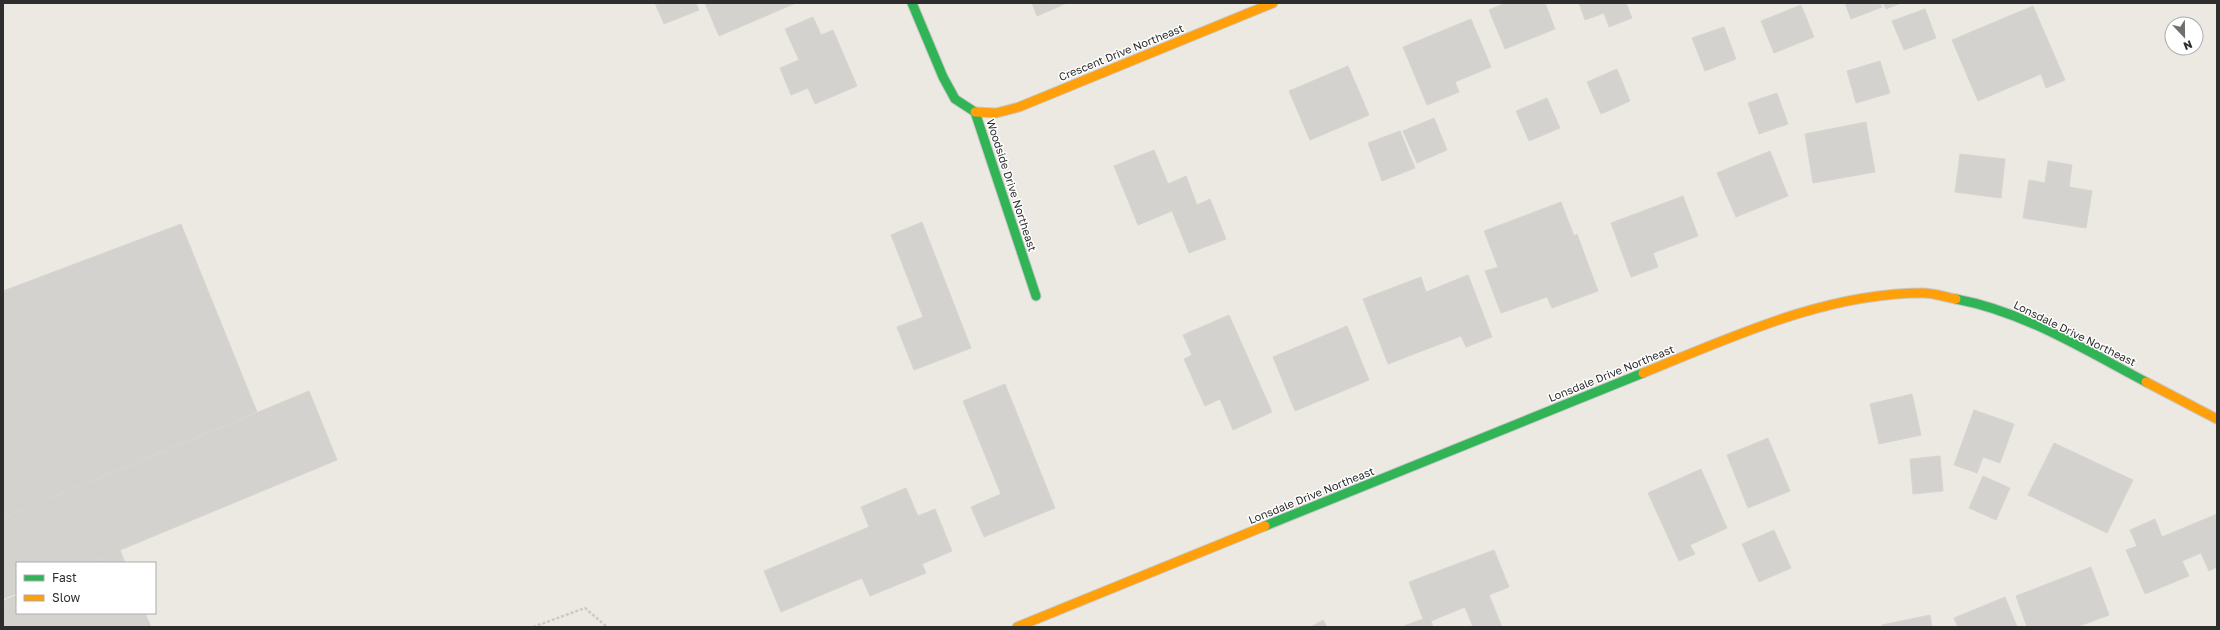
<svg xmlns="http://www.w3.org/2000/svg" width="2220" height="630" viewBox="0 0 2220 630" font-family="'Golos Text',sans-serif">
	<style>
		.building { fill: #d4d2ce; stroke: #d7d5cf }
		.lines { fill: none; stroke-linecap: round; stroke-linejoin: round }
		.fast-casing { stroke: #c9c8c8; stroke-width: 11 }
		.slow-casing { stroke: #c9c8c8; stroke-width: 11 }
		.path { stroke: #cacac9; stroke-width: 2.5; stroke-dasharray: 3 2; stroke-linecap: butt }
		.fast { stroke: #30b455; stroke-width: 9 }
		.slow { stroke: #ff9f0a; stroke-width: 9 }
		.labels { text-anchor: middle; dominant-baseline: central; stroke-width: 3; stroke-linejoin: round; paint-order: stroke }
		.street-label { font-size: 11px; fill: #2d2d2d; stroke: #fff }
	</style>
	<rect width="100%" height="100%" fill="#ece9e3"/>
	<!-- building -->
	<path class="building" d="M655 3H696L699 10 664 24Z
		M705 3H796L719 36Z
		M1032 3H1067L1037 16Z
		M1506 3H1545L1555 29 1505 49 1489 10Z
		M1579 3H1626L1632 18 1609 27 1604 13 1585 20Z
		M1845 3H1880L1882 7 1851 19Z
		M1883 3H1901L1886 9Z
		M1801 5 1814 37 1774 53 1761 21Z
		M2033 6 2065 80 2046 88 2041 74 1978 101 1952 40Z
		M1925 9 1936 38 1904 50 1892 21Z
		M813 17 821 35 833 30 857 86 815 104 808 88 791 95 780 68 799 60 785 29Z
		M1471 19 1491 67 1455 82 1459 92 1427 105 1403 47Z
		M1724 27 1736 59 1705 71 1692 38Z
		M1880 61 1890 93 1856 103 1847 71Z
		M1348 66 1369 115 1310 140 1289 91Z
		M1617 69 1630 101 1601 114 1587 82Z
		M1777 93 1788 124 1759 134 1748 103Z
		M1547 98 1560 128 1529 141 1516 111Z
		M1434 118 1447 150 1417 163 1403 131Z
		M1866 122 1875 172 1813 183 1805 134Z
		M1400 131 1415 168 1382 181 1368 143Z
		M1154 150 1168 184 1186 176 1197 205 1210 199 1226 239 1189 253 1172 211 1138 225 1114 166Z
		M1770 151 1788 196 1736 217 1717 173Z
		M1960 154 2005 159 2001 198 1955 192Z
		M2048 161 2072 165 2069 187 2092 191 2086 228 2023 218 2029 180 2045 183Z
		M1683 196 1698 236 1653 253 1658 267 1631 277 1611 223Z
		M1561 202 1574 236 1577 234 1598 291 1552 308 1547 297 1501 313 1485 271 1498 267 1484 231Z
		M922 222 971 348 914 370 897 327 923 317 891 235Z
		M181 224 257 412 3 518V291Z
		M1468 275 1492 337 1466 347 1461 336 1388 364 1363 299 1421 277 1426 292Z
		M1229 315 1272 412 1233 430 1220 399 1205 406 1184 359 1192 355 1183 335Z
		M1347 326 1369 380 1295 411 1273 357Z
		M1005 384 1055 508 984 537 971 507 1001 494 963 401Z
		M309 391 337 460 89 563H17V593L3 599V518Z
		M1912 394 1921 435 1879 444 1870 404Z
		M1974 410 2014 424 2000 463 1983 457 1977 473 1954 465Z
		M1768 438 1790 491 1748 508 1727 455Z
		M2054 443 2133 480 2107 533 2028 495Z
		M1940 456 1943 491 1913 494 1910 459Z
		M1701 469 1727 528 1690 545 1695 554 1679 561 1648 493Z
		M1983 476 2010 488 1996 520 1969 508Z
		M906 488 918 516 935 509 952 551 922 564 926 573 870 596 862 578 781 612 764 571 869 527 861 507Z
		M2217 514V567L2209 571 2201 553 2182 561 2189 576 2145 594 2126 550 2137 546 2130 530 2155 519 2162 537Z
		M1774 530 1791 568 1759 582 1742 544Z
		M120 550 125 563H90Z
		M1494 550 1509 587 1489 595 1502 627H1473L1465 607 1431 621 1433 627H1401L1423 619 1409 582Z
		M2091 567 2109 615 2077 627H2027L2016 596Z
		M17 595V613H145L151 627H3V601Z
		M2005 597 2017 627H1958L1954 618Z
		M1930 615 1932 627H1882V625Z
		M1323 620 1327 627H1311Z"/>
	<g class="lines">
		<defs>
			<path id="fast" d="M912 3 943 77 955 99 975 112 1036 296
				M1956 299C2025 312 2085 350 2146 382
				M1265 526 1643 373"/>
			<path id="slow" d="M975 112 996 113 1019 107 1273 3
				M1643 373C1732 337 1825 293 1923 293 1934 293 1945 297 1956 299
				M2146 382 2217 419
				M1017 627 1265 526"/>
		</defs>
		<!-- fast casing -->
		<use href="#fast" class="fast-casing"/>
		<!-- slow casing -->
		<use href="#slow" class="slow-casing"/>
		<!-- path -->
		<path class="path" d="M533 627 585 608 607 627"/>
		<!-- fast -->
		<use href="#fast" class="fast"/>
		<!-- slow -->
		<use href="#slow" class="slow"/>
	</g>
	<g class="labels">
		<!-- street labels -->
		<g class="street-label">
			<text transform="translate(1121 52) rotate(-22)">Crescent Drive Northeast</text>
			<text transform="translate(1012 185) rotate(72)">Woodside Drive Northeast</text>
			<text transform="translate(2075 333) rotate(26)">Lonsdale Drive Northeast</text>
			<text transform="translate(1611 373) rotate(-22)">Lonsdale Drive Northeast</text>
			<text transform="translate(1311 495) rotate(-22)">Lonsdale Drive Northeast</text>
		</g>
	</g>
	<!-- border -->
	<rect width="2220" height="630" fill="none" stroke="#2d2d2d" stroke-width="8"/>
	<!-- legend -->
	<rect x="16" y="562" width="140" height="52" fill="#ffffff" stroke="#ababab"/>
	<rect x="24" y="575" width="20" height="6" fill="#30b455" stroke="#ababab"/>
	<text x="52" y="582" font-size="12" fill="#2d2d2d">Fast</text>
	<rect x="24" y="595" width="20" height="6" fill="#ff9f0a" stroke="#ababab"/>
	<text x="52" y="602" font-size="12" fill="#2d2d2d">Slow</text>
	<!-- north arrow -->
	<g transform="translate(2184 36) rotate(158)"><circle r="19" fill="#ffffff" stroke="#ababab"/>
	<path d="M0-3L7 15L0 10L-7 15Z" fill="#706f6d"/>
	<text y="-6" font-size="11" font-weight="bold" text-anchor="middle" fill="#2d2d2d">N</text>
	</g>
</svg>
